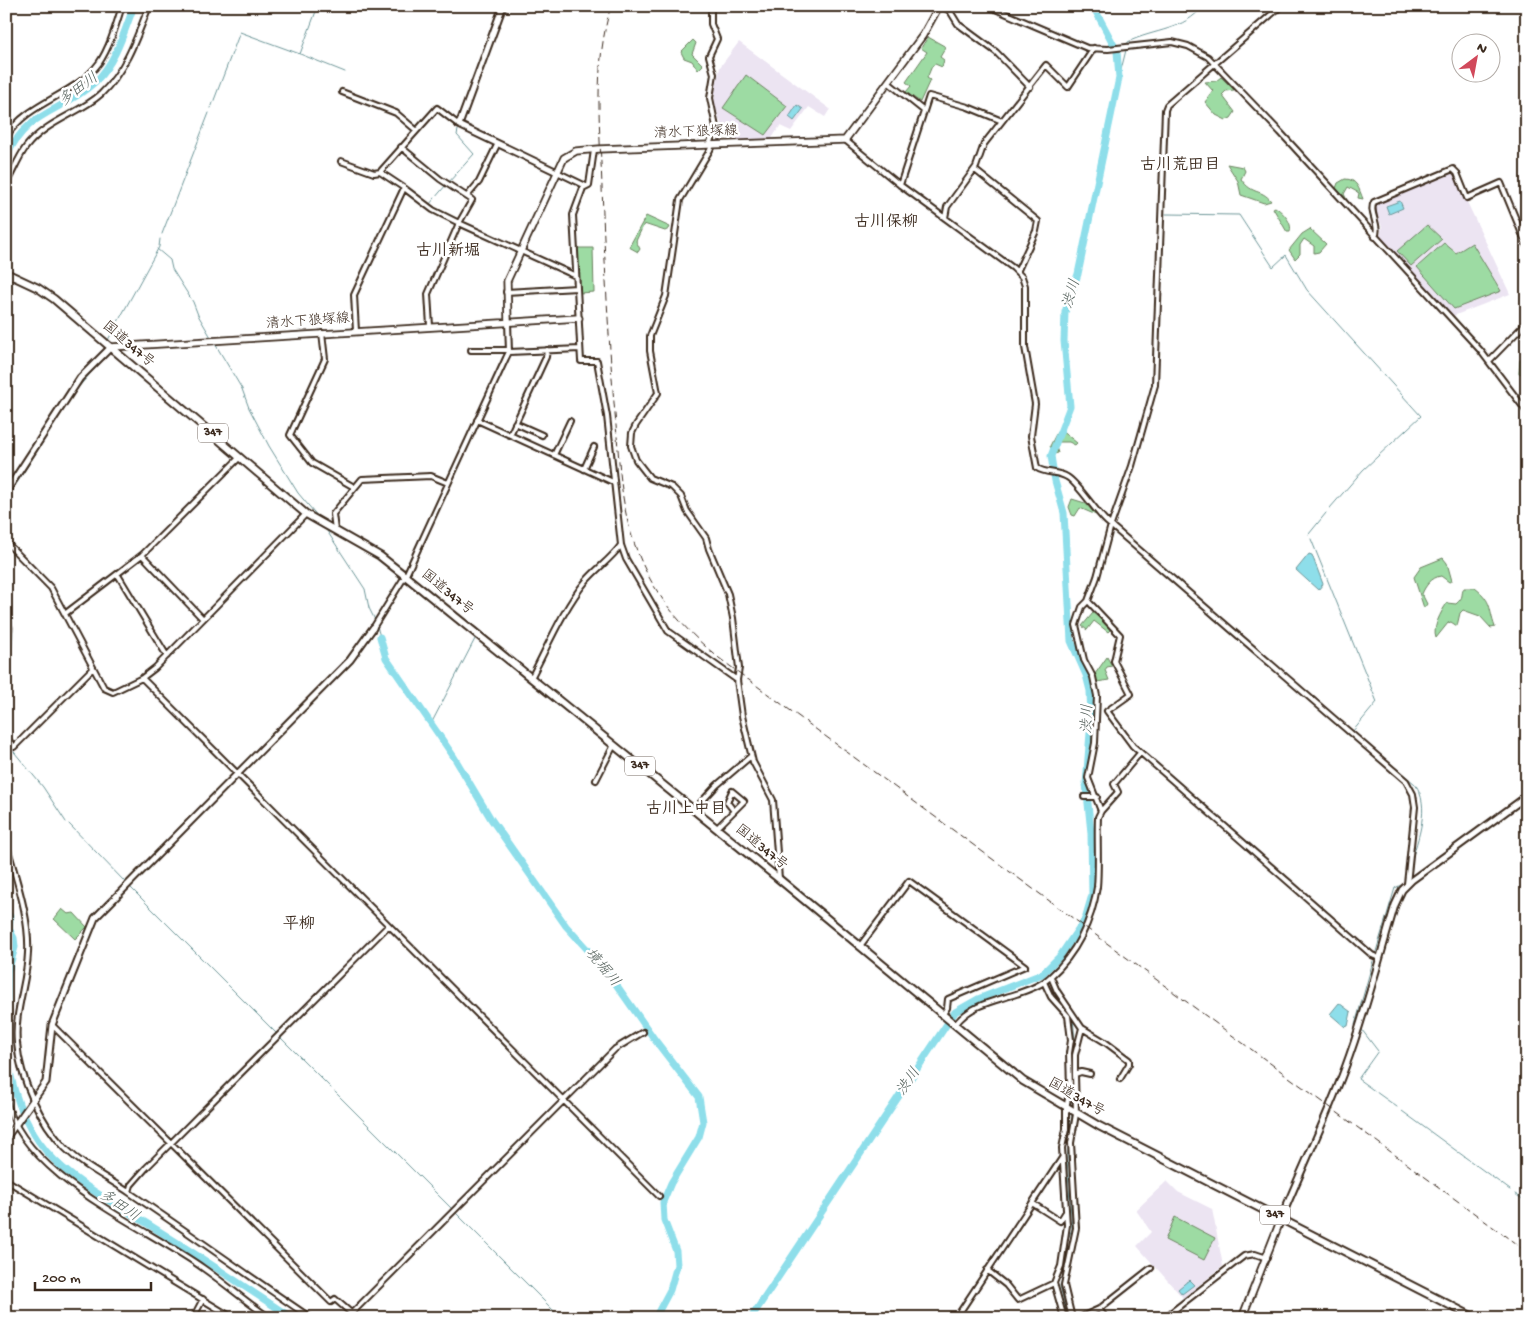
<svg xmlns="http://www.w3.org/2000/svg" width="1533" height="1324" viewBox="0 0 1533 1324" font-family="'Gochi Hand','Klee One',sans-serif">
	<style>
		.built { fill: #ece4f2 }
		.green { fill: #9ddba3; stroke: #6c8260 }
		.water { fill: #8edeea; stroke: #6d9698 }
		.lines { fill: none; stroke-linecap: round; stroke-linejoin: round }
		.stream { stroke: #6d9698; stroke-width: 1 }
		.river { stroke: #8edeea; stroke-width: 7 }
		.minor-casing { stroke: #3b2a1e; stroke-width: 8 }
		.tertiary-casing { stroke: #3b2a1e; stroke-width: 9 }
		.secondary-casing { stroke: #3b2a1e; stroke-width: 9 }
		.trunk-casing { stroke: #3b2a1e; stroke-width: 10 }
		.minor { stroke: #fff; stroke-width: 4 }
		.tertiary { stroke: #fff; stroke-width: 5 }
		.secondary { stroke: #fff; stroke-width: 5.5 }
		.trunk { stroke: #fff; stroke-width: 6 }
		.rail { stroke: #3b2a1e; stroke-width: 1; stroke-dasharray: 8 4; stroke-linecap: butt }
		.labels { text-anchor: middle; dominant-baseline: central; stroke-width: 5; stroke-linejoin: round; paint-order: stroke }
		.shield { fill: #fff; stroke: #766a62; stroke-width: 1 }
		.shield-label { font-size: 12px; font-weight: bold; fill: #3b2a1e }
		.street-label { font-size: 14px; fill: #3b2a1e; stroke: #fff }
		.water-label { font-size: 15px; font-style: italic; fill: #54605b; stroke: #fff }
		.quarter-label { font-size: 16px; font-weight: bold; fill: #3b2a1e; stroke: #fff }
	</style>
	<rect width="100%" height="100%" fill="#fff"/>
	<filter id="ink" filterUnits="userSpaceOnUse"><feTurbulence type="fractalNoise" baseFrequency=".02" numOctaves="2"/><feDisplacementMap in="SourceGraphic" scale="10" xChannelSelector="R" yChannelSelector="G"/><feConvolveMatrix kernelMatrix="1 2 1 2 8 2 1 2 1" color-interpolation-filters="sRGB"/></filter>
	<g filter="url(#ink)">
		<!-- built -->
		<path class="built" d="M739 42 830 109 825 117 809 107 791 131 780 126 770 141H732L736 134 721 124 714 102 715 92 720 67Z
			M1450 171 1454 174 1510 294 1453 316 1380 237 1382 227 1374 207 1377 203Z
			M1167 1181 1178 1192 1212 1209 1223 1266 1183 1298 1137 1246 1151 1232 1136 1210Z"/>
		<!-- green -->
		<path class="green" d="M928 37 946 47 940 57 944 60 942 67 935 64 932 66 927 78 930 80 920 102 906 92 911 86 906 82 927 52 921 48Z
			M693 40 696 43 692 54 703 65 698 70 692 61 684 58 681 52Z
			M746 75 787 106 765 135 723 108Z
			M1221 77 1234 90 1226 91 1222 95 1235 112 1231 118 1226 120 1216 115 1205 102 1213 91 1205 82 1216 81Z
			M1227 164 1243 167 1245 171 1241 179C1253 196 1261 188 1271 201L1264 203 1241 195 1238 181Z
			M1345 179C1357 179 1359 189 1363 199L1358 198 1359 193 1348 187 1344 194 1347 200 1335 191 1338 183Z
			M1275 207C1283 212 1293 223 1290 232H1287L1273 208Z
			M646 216 670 227 669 229 665 231 644 224 636 241 640 249 638 252 629 247Z
			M1427 225 1442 239 1411 266 1397 251Z
			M1310 229 1326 244 1319 252 1314 253V246L1304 239 1300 245V254L1295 259 1289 250 1302 234Z
			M1444 243 1456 253 1472 243 1501 291 1454 309 1417 267Z
			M576 248H593L594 292 579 293Z
			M1527 357V376L1519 373 1520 360Z
			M1061 430 1077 443 1075 445 1069 442H1059L1056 447 1058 453 1054 454 1050 446 1057 432Z
			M1072 499 1085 503 1096 515 1080 508 1075 516 1072 515 1069 507Z
			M1443 558 1447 563 1452 581 1449 582 1441 576C1432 577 1425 586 1422 594L1427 604 1424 608 1414 577 1421 567Z
			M1464 588H1475C1493 602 1488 608 1495 627L1491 628 1480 616 1463 610 1460 613 1457 626 1451 622 1448 623 1436 638C1432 628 1441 612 1447 603L1456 604C1465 596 1460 596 1464 588Z
			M1093 613 1112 628 1108 632 1094 621 1087 630 1082 626Z
			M1107 657 1112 666 1107 667 1105 670 1109 680 1097 682 1095 674Z
			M62 909 68 914 74 913 87 927 75 939 54 919Z
			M1175 1217 1215 1238 1204 1260 1165 1240Z"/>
		<!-- water -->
		<path class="water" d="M797 105 803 109 794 121 789 117Z
			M1400 201 1403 208 1389 214 1386 206Z
			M1309 554 1312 555 1323 584 1318 590 1296 570Z
			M1339 1003 1351 1012 1348 1026 1345 1027 1330 1014Z
			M1189 1280 1194 1285 1182 1294 1178 1289Z"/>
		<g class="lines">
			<!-- stream -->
			<path class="stream" d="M300 54 345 72
				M1119 78 1128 42C1154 29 1184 31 1203 6
				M211 108 240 32 300 54 318 6
				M449 182 474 154 457 135 458 130
				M429 205 446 185
				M1166 214 1239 215 1273 267 1286 255 1307 290 1421 416 1363 470 1330 508
				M162 234 209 113
				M157 249 170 260 172 269 193 302 198 315 212 339
				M108 340 159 247 160 239
				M214 342 242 389 249 408 269 446 298 493 319 518
				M6 500 76 390 96 367
				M325 528 365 589 369 608 375 620
				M1309 534 1326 513
				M1311 539 1377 702 1353 731
				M6 589C13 616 17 641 6 668
				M377 626 380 637
				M431 724 475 639
				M6 734 10 739
				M1357 735 1415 784C1431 806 1418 839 1411 862
				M10 747 43 787 66 822
				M69 824 125 882
				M130 887 277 1034
				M1375 955 1395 888 1401 885
				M1042 974 1054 994 1068 1010
				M1073 1017 1075 1042 1072 1060 1073 1075
				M1355 1025 1373 961
				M1362 1030 1378 1051 1358 1079 1397 1107
				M280 1037 331 1088
				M335 1092 451 1208
				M1072 1108 1073 1089
				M1402 1111 1510 1190
				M1515 1194 1527 1202
				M456 1213 561 1318
				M1068 1318 1060 1286 1067 1260V1241L1072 1229 1067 1159 1072 1114"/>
			<!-- river -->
			<path class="river" d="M6 158C26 110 62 113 95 82 116 62 124 32 134 6
				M380 637 386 658 454 757 491 819 566 926 606 970 655 1040 699 1097 703 1122 699 1137 671 1183 663 1202 664 1220 676 1251 677 1265 670 1290 655 1318
				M6 910 10 917 9 929 14 938 15 947 8 972 6 1027
				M6 1046C10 1084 21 1121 46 1151 73 1183 116 1204 151 1226 199 1256 245 1287 292 1318
				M751 1318 955 1012 978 999 1042 974 1060 956 1085 919 1092 895 1091 833 1086 784 1091 720 1090 691 1086 675 1071 641 1064 513 1055 481 1051 456 1070 406 1064 341 1065 312 1078 274 1119 78 1117 51 1093 6"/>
			<defs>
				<path id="minor" d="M711 6V24L717 39 709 56 714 74 710 98 716 127 710 142 712 145 710 150 680 200 666 296 650 336V351L658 393 636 425 632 433 631 446 636 460 650 478 672 487 681 496 687 511 706 538 709 549 728 594 733 618 739 668 737 680 742 716 753 762 773 800 779 879
					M942 6 950 11 958 24 996 52 1030 87
					M988 6 1087 48 1108 49 1172 42 1188 46 1208 57 1280 132 1480 350 1527 412
					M889 83 924 111
					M342 92 396 113 416 130
					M6 137C28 101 75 96 99 63 110 47 116 25 122 6
					M845 140 900 185 1013 268 1022 277 1025 286V347L1035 404 1031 436 1037 468C1046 474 1058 471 1067 477 1078 483 1095 511 1107 522L1406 781 1413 794 1415 807 1407 884
					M401 147 440 179 472 200 459 223 576 276
					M594 150 589 185 583 188 573 215 581 361H597L607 416 621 545 626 559 668 631 737 680
					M341 161 374 173 380 172 437 108 459 125
					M975 170 1038 221 1036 231 1017 272
					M380 172 404 188
					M557 172 586 186
					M6 184C13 172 18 158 26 147 46 121 79 114 101 94 126 70 137 37 149 6
					M900 185 929 96 968 107 1002 121
					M468 195 479 182 497 145
					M945 218 947 207 976 167 984 144 1046 65 1068 87 1094 48
					M1375 237C1381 225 1368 213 1374 202L1453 169 1457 173 1467 198 1501 183 1527 246
					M506 292 577 288
					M356 331 354 295 404 188 433 210 459 223 428 294 430 326
					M322 333 325 359 290 435 312 463 354 487
					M471 350H509
					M509 352 580 349
					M1489 361 1527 322
					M477 420 613 482
					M515 423 542 435
					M510 435 546 357 547 350
					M554 455 570 421
					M584 469 594 447
					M335 530 333 514 362 479 431 476 448 483
					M6 542 51 588 104 688 113 692 142 678 155 668 306 514
					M142 555 203 619
					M118 575 167 656
					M1088 601 1120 635 1114 661 1131 694 1107 711 1133 746 1372 955 1379 958
					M66 613 142 555 240 457
					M373 628 407 573 506 358 509 352 508 322
					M142 678 659 1196
					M531 678C548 646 563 609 586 581 597 568 611 559 621 545
					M6 745 10 742 14 747 93 668
					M596 780 614 745
					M1084 797H1097
					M694 810 717 785 751 756
					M1101 811 1118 792 1114 784 1140 753
					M717 828 744 801 732 791 727 802 734 811
					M6 842C15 877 30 916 28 953 27 983 14 1012 17 1043 20 1079 40 1122 65 1148 84 1167 108 1178 130 1193 191 1234 250 1277 311 1318
					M860 946 909 881 1025 966 948 999 947 1008 943 1014
					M1051 977 1057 991 1082 1028 1075 1055V1074
					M1044 982 1051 997 1068 1016 1071 1040 1069 1053 1070 1088 1066 1109V1129L1062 1148 1067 1225 1061 1266 1054 1283 1064 1318
					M956 1024C970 1005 994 1001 1016 994 1027 990 1041 986 1050 977 1076 954 1092 921 1097 887 1099 864 1097 840 1098 817L1101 811 1088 778 1095 743 1097 696 1093 677 1084 660 1076 625 1082 607 1088 601 1097 577 1111 525 1132 466 1155 385 1165 110 1167 105 1281 6
					M52 1025 331 1302 335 1299 351 1313
					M1082 1028 1105 1042 1129 1060V1064L1120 1079
					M6 1099C23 1177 143 1225 203 1268 226 1284 246 1302 270 1318
					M6 1180 233 1318
					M129 1192 131 1185 146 1168 388 926
					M1032 1203 1060 1221 1065 1213
					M987 1270 1006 1285 1018 1300 1054 1283
					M1099 1309 1151 1268
					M6 1311 12 1318
					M193 1318 203 1299
					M347 1318 615 1049 643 1032
					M956 1318 1062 1158
					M1072 1318 1064 1285 1076 1228 1071 1143 1076 1114 1075 1074 1081 1072 1090 1074
					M1079 1318 1099 1309 1106 1318
					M1164 1318 1244 1256 1255 1254 1267 1258"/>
				<path id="tertiary" d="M503 6 459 125 557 172
					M6 492 80 378 111 347
					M6 610 9 628 6 650
					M6 1138 46 1082 52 1025 95 918 350 660 373 628
					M1281 1219C1302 1168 1326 1119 1345 1068 1365 1015 1379 959 1395 905L1402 890 1412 880 1527 796"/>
				<path id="secondary" d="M508 322 507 281 564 158 576 151 599 149 845 140 923 35 939 6
					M111 347 579 318
					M1242 1318 1281 1219"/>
				<path id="trunk" d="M6 273 38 288 54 299 306 514 380 556 404 575 779 879 1023 1081 1099 1126 1475 1318"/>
			</defs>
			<!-- minor casing -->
			<use href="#minor" class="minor-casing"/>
			<!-- tertiary casing -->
			<use href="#tertiary" class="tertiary-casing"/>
			<!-- secondary casing -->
			<use href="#secondary" class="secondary-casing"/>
			<!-- trunk casing -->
			<use href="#trunk" class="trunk-casing"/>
			<!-- minor -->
			<use href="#minor" class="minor"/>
			<!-- tertiary -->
			<use href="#tertiary" class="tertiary"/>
			<!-- secondary -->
			<use href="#secondary" class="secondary"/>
			<!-- trunk -->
			<use href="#trunk" class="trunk"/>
			<!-- rail -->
			<path class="rail" d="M611 6C593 66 600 126 602 187 605 270 609 353 617 436 620 474 622 512 636 548 652 593 682 628 719 658L1527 1252"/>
		</g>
	</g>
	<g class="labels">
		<!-- shield labels -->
		<g class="shield">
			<rect x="198" y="423.5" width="30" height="19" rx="4"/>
			<rect x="625" y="756.5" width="30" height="19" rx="4"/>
			<rect x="1260" y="1205.5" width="30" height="19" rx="4"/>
		</g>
		<g class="shield-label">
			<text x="213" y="433">347</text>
			<text x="640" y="766">347</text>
			<text x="1275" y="1215">347</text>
		</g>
		<!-- street labels -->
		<g class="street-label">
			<text transform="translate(696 133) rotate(-2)">清水下狼塚線</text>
			<text transform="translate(308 322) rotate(-4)">清水下狼塚線</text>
			<text transform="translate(128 345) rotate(40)">国道347号</text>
			<text transform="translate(447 593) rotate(39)">国道347号</text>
			<text transform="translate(761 848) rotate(39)">国道347号</text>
			<text transform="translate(1076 1098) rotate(30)">国道347号</text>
		</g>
		<!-- water labels -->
		<g class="water-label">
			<text transform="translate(79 90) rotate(-37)">多田川</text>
			<text transform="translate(1072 294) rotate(-73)">渋川</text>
			<text transform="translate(1088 719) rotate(-88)">渋川</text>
			<text transform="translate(602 968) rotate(50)">境堀川</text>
			<text transform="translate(909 1082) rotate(-56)">渋川</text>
			<text transform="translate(119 1206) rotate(34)">多田川</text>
		</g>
		<!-- quarter labels -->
		<g class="quarter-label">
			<text x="1180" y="166">古川荒田目</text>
			<text x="886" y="223">古川保柳</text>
			<text x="448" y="252">古川新堀</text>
			<text x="686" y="810">古川上中目</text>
			<text x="299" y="925">平柳</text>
		</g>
	</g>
	<!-- margin -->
	<rect width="1533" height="1324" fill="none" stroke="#fff" stroke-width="25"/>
	<rect x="12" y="12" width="1508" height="1299" fill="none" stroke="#3b2a1e" stroke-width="2" filter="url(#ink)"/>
	<!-- north arrow -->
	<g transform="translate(1476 58) rotate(32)"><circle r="24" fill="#ffffff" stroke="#b1aaa5"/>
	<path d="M0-4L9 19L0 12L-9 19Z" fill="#d1495b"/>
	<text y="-8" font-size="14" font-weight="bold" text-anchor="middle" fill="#3b2a1e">N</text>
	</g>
	<!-- scale -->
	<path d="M35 1282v8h116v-8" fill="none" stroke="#3b2a1e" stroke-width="2.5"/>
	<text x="42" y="1282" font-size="15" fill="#3b2a1e" stroke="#ffffff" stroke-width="4" paint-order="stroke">200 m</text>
</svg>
